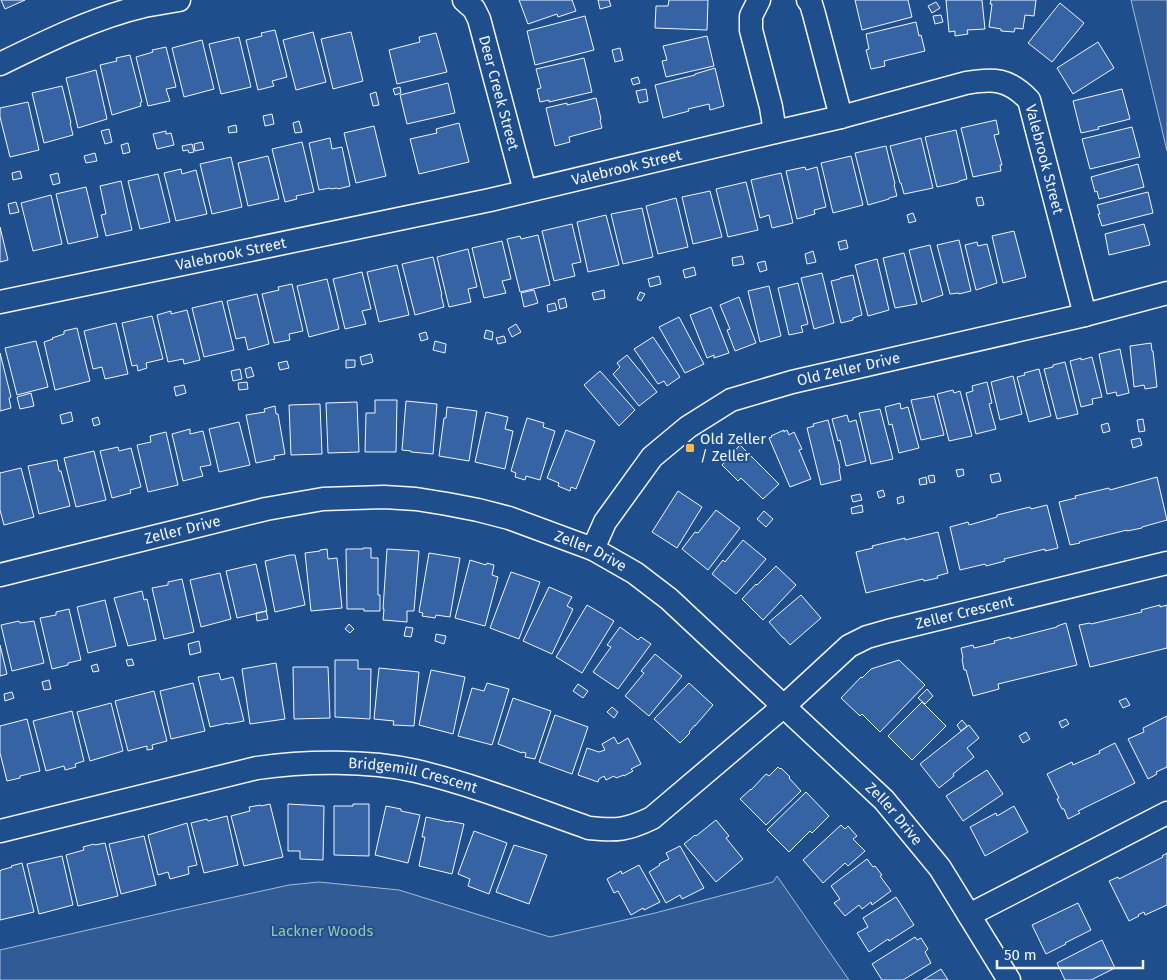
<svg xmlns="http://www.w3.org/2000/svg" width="1167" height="980" viewBox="0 0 1167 980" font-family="'Fira Sans',sans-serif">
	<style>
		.built { fill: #305b95; stroke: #a8bbd7 }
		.building { fill: #3563a3; stroke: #f2f6ff }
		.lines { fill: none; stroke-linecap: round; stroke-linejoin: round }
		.minor-casing { stroke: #f2f6ff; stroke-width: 25 }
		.minor { stroke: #1f4e8c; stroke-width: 22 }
		.poi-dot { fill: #ffb74d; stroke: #1f4e8c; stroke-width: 2 }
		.labels { text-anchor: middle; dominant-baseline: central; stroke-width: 4; stroke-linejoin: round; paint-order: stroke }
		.street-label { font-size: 15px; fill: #f2f6ff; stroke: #1f4e8c }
		.poi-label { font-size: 15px; fill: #f2f6ff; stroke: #1f4e8c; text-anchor: start }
		.park-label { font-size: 15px; fill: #97c8a6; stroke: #1f4e8c }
	</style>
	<rect width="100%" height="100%" fill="#1f4e8c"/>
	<!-- built -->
	<path class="built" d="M1131 0H1167V151Z
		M777 876 849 980H0V950L180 909 289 885 319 882 399 890 550 937 655 913 773 882Z"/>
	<!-- building -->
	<path class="building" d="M1 0H25L5 9Z
		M519 0H572L576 11 558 17 557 14 528 24Z
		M598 0H609L611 6 600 9Z
		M669 0H708L707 30 655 28 656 6H668Z
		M855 0H908L912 17 862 30Z
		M946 0H982L985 29 967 30 968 34 955 36V31L949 32Z
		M991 0H1036L1034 16 1025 15 1023 29 1015 28 1014 32 1001 31V29L989 27 992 4H990Z
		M936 2 940 8 932 13 928 6Z
		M1060 3 1084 23 1052 62 1028 43Z
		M941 15 943 22 935 24 933 16Z
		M585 16 594 50 535 65 527 31Z
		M916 22 919 36 921 35 925 51 884 61 885 66 871 69 866 50 869 49 866 34Z
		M275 30 287 77 272 81 274 86 258 90 246 40 262 36 261 33Z
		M313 32 326 82 296 90 283 40Z
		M351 32 363 81 333 89 321 39Z
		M436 33 447 72 397 84 389 50 420 42 419 37Z
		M707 36 714 66 666 77 662 61 667 60 663 46Z
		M239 37 251 87 221 94 209 44Z
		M202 40 214 89 184 97 172 48Z
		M1098 42 1114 68 1073 94 1057 68Z
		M166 47 176 87 166 89 170 101 148 106 136 57 153 52 152 50Z
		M620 48 623 60 615 62 612 50Z
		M130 55 142 102 140 103 141 106 112 115 100 65 117 61 116 58Z
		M584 58 592 92 549 102V100L540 102 537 89 541 88 536 69Z
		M715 68 724 106 710 110 709 104 688 109 689 111 663 118 655 85 695 75V74Z
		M96 70 107 119 78 128 66 78Z
		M638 77 640 83 633 85 631 79Z
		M448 83 455 113 407 124 400 95Z
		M62 86 71 123H70L73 135 44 143 32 93Z
		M400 87 401 93 395 95 393 89Z
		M646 89 648 101 639 103 636 91Z
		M1122 89 1130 119 1098 127 1099 129 1081 133 1073 101Z
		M376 92 379 105 373 106 370 94Z
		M596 98 601 119 600 120 602 128 569 137 570 142 555 146 546 108 567 103V105Z
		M28 102 39 150 10 157 0 117V108Z
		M272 114 274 124 265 126 263 116Z
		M996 120 999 134 994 135 1002 165H1000L1001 171 973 177 961 128Z
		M299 121 302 132 295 133 293 123Z
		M459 123 469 162 419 174 410 139 437 133 436 129Z
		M236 125 237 132 229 133 228 127Z
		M374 126 386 176 356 183 344 133Z
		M1132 127 1140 157 1090 169 1082 139Z
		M109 129 112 142 105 144 101 131Z
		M956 130 967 179 959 181V182L937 187 925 137Z
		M166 131V134L171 133 174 145 157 149 153 134Z
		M330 138 332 149 342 147 350 186 338 189 337 188 331 189 330 188 319 190 309 143Z
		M921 138 933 188 904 194 901 183H900L890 146Z
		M202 142 204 149 195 151 194 144Z
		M302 142 314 192 296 196 297 199 285 202 272 149Z
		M128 143 130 152 123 154 121 145Z
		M192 144 194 152 189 153 188 150 183 151 182 146Z
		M886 146 895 184 894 185 897 196 889 198V199L868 205 855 153Z
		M95 153 97 161 86 163 84 156Z
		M268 156 279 199 248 206 238 163Z
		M851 156 863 205 833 213 821 163Z
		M231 157 242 207 212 214 200 164Z
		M1138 164 1144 187 1099 199 1097 191 1095 192 1091 177Z
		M805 167 806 170 817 167 826 207 814 210 815 214 797 219 786 171Z
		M181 169 182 174 196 170 207 214 176 221 164 173Z
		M20 171 22 178 13 180 12 173Z
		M58 173 60 183 53 185 50 175Z
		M781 173 793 223 772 228 769 215 760 218 751 180Z
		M158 174 170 222 140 229 128 181Z
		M121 181 132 230 106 236 101 215 106 214 100 186Z
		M746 182 758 230 728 237 716 189Z
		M86 187 98 237 68 244 56 194Z
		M710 191 722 237 693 244 682 197Z
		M1148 192 1153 213 1102 226 1098 214H1100L1097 205Z
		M51 195 62 244 33 251 21 203Z
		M982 197 984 205 978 206 976 198Z
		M676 198 688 247 658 254 646 206Z
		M16 202 19 212 10 214 8 204Z
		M642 208 653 257 623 264 611 214Z
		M913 213 916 221 909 223 907 215Z
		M606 215 619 265 588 272 577 222Z
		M572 224 581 262 572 264 575 276 554 281 542 231Z
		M1144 224 1150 245 1109 255 1105 234Z
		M0 227 8 260 0 262Z
		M1014 231 1026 277 1003 283 992 236Z
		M538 235 550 285 520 292 507 239 520 236 521 239Z
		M846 240 848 248 840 250 838 242Z
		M959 240 971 291 959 294V293L950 294 937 245Z
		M502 241 511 279 502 281 506 293 484 298 472 248Z
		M977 242 978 246 987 244 997 283 976 290 965 245Z
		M930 245 943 295 922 302 909 250Z
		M468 249 477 287 468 289 471 302 449 307 437 257Z
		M813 251 816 262 807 264 805 254Z
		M904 253 917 304 895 308 883 258Z
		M742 256 744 264 733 266 732 258Z
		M433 257 442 295H441L444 307 415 315 402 264Z
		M877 259 889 310 868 316 855 265Z
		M765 261 767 270 760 272 757 263Z
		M397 265 409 315 379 322 367 272Z
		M694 267 696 275 685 278 683 270Z
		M362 272 371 309 362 311 366 324 345 329 333 279Z
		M822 273 834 323 814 329 801 278Z
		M853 275 862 315 853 318V320L841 323 831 281 840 279V278Z
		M659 276 661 284 650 287 648 279Z
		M327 279 339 329 309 337 297 286Z
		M798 283 808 324 801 326 803 332 789 335 778 288Z
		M292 284 303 331 289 334 290 340 274 343 262 294 279 290 278 287Z
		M769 286 781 336 760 342 748 291Z
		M534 290 538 303 524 307 521 293Z
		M604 290 605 298 594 300 592 293Z
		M640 292 645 294 641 301 637 299Z
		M257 294 269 344 248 350 245 337 236 339 227 301Z
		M739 297 756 343 735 351 727 330 730 329 720 305Z
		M565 298 567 307 560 309 558 300Z
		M222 301 234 350 204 357 192 308Z
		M555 303 557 310 548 312 547 305Z
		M711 307 729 353 714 358V355L707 358 690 315Z
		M187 310 200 360 184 364 183 359 168 362 157 315 171 311V314Z
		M152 316 163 359 146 363 147 368 138 371 137 365 132 366 122 323Z
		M679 317 704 364 685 373 659 327Z
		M116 323 128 374 105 379 102 367 93 369 84 331Z
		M516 324 521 332 512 337 508 329Z
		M77 328 90 381 55 390 44 342 53 339 52 338 64 334V331Z
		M486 330 493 332 492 340 484 338Z
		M426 332 428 339 421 341 419 334Z
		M504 336 506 342 498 344 496 338Z
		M653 337 680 377 667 386 664 381 658 384 634 349Z
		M36 341 48 387 17 395 5 348Z
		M435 341 446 344 445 353 433 350Z
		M1151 343 1152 351H1153L1157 387 1145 389 1144 385 1134 387 1130 346Z
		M1120 349 1129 393 1117 396 1116 392 1107 394 1099 354Z
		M0 353 11 397 9 398 11 408 0 411Z
		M371 354 373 362 362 365 360 357Z
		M627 355 657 392 639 406 613 374 620 367 617 363Z
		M1092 357 1102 397 1092 399 1093 404 1081 407 1070 361 1081 358V360Z
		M346 360H355V367L346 368Z
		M287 361 289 368 280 370 278 363Z
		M1065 362 1078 414 1057 419 1044 369 1053 367V365Z
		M251 367 254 376 247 378 245 369Z
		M240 369 242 379 233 381 231 371Z
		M1039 369 1051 416 1029 422 1017 377 1025 375 1024 373Z
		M600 371 635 410 619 426 584 385Z
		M1013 376 1022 414 1000 420 991 382Z
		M247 382 248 389 239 390 238 383Z
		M987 382 992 403 989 404 996 429 976 434 966 393 973 391 972 386Z
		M184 385 186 393 176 396 174 387Z
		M953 390 954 393 960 391 972 436 949 441 937 394Z
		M31 393 34 406 20 409 17 397Z
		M934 396 944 435 921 440 911 400Z
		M375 400H397L396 452H365L366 413H375Z
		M406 401 437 404 433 454 411 452V451L402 450Z
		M357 402 359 452 328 453 326 403Z
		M900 403 901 409 908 407 919 448 899 453 892 424 889 425 885 407Z
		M320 404 322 454 291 455 289 405Z
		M275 406 276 414H278L285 454 274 456 275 459 256 463 246 415 265 412 264 409Z
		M447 407 477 411 469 461 439 456 444 418H446Z
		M880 409 893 459 871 464 859 413Z
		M71 412 73 421 62 424 60 415Z
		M486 412 508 417 505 429 513 431 505 469 475 462Z
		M847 415 849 422 856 420 866 461 846 466 840 440 838 441 832 419Z
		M98 417 100 424 94 426 92 419Z
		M527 418 544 423 543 427 555 431 540 480 526 476 525 480 515 477 516 473 511 471Z
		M1143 419 1145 431 1139 432 1137 420Z
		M828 420 840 468H839L841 480 821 485 807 428 814 426 813 424Z
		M239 422 250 465 219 472 209 429Z
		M1108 423 1110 431 1103 433 1101 425Z
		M190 429V434L203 431 211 465 200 467 203 476 183 481 172 434Z
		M566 430 595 441 576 489 571 487 570 491 558 486 559 483 547 478Z
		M784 430V432L787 430 789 435 794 432 802 449 799 450 811 479 790 487 769 438 772 437 771 436Z
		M166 432 178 485 148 492 137 445 151 442 150 436Z
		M1140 438 1142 445 1133 448 1131 440Z
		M740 445 779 484 763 499 741 478 738 481 722 465Z
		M118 447 119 451 131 448 141 487 130 490 131 493 112 498 100 451Z
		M94 451 106 500 76 507 64 458Z
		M57 460 59 471H61L70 506 39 514 28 466Z
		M21 468 34 517 4 525 0 510V473Z
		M963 469 964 475 958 477 956 470Z
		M999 473 1001 481 992 483 990 475Z
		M934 475 935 482 930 483 928 476Z
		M926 477 927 484 920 485 919 479Z
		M1157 477 1167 520 1142 527V528L1127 531V530L1079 542 1080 543 1070 545 1059 502 1076 498 1075 496 1109 488 1110 490Z
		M883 490 885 496 879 498 877 492Z
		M678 491 702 507 677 548 652 532Z
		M860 494 862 500 853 502 851 496Z
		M903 496 904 502 898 504 897 498Z
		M862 505 863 512 852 514 851 508Z
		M1047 505 1058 548 1045 551V549L1004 559 1005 561 986 566 985 564 960 570 950 527 968 522 969 525 997 517V515L1030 507 1031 509Z
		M716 510 740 528 708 570 682 549 695 532 698 533Z
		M764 511 773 519 766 527 757 519Z
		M938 532 948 573 937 576 938 578 924 581 923 579 866 593 856 552 873 548 872 546 905 538V540Z
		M743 540 766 559 736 594 712 574 723 560 725 562Z
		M363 548H371V558H378V595H380V611H364V609H347L346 549H363Z
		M327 549 328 559 337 558 342 608 311 611 305 553 320 551V550Z
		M387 549 419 551 414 611H407V622L383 620 384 609H383Z
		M429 553 460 558 450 617 436 615 435 618 422 616 423 613 419 612Z
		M290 555H295L305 605 275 612 265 561Z
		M470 560 486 565 487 563 494 565 492 575 498 577 485 626 455 618Z
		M256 564 267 611 237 618 226 571Z
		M776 566 796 585 763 620 742 599 756 584 757 585Z
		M511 572 540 582 519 639 490 628Z
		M220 573 231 619 201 627 190 580Z
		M182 579 194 632 164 639 152 588 168 585V582Z
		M549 587 572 597 567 606 573 609 552 654 523 641Z
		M142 591 144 600 147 599 156 640 128 646 114 598Z
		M801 595 821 618 790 645 784 638H783L769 622Z
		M105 600 116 646 88 653 77 607Z
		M587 605 614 621 582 673 556 657Z
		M1160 605V607L1167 605V648L1090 667 1079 625 1090 623 1091 624 1142 612 1141 610Z
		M69 609 81 660 68 663V665L52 669 40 618 56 615V612Z
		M266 611 268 619 257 621 256 613Z
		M19 621 20 623 34 621 44 663 12 671 1 625Z
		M1066 623 1077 665 998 684 999 689 973 696 966 670H964L962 659 963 658 961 648 973 645 974 648 995 643 994 641 1010 637V639L1057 627V626Z
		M349 624 354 629 350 633 345 629Z
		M406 627 413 628 411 637 404 636Z
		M620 627 638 640 641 637 651 644 618 689 593 672 611 647 607 645Z
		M436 634 446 636 444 644 435 641Z
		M199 641 201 652 190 655 188 644Z
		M0 645 7 674 0 676Z
		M655 654 682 676 649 716 625 696 644 673 641 671Z
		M132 659 134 665 128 666 126 660Z
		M335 660H358V669H371L370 719 335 717Z
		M899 660 925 685 880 732 862 714 860 716 841 698 861 677 862 678 871 669Z
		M276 663 285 719 250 724 242 669Z
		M97 664 99 671 93 672 91 666Z
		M293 667H328L330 718 294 719Z
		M379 668 419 672 414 726 393 725 394 721 374 719Z
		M431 670 465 677 453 734 419 725Z
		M219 673 221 680 233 677 244 721 228 724V723L210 727 198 677Z
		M49 680 51 689 44 690 42 682Z
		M193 683 205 731 171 739 160 691Z
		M487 683 509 689 492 745 458 736 472 688 484 691Z
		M689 683 713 705 695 726V725L689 732 690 733 680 743 654 719Z
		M578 684 588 691 583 698 573 691Z
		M927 689 933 696 925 704 918 698Z
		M154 691 167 741 152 745 153 749 147 750V746L128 751 115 701Z
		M12 692 14 698 5 701 4 694Z
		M513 698 551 711 535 759 525 757 526 753 522 752V753L498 744Z
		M1126 698 1130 705 1123 708 1119 701Z
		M922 702 946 726 912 760 888 736Z
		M111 703 123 751 90 761 77 712Z
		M612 707 618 712 614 718 607 712Z
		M72 711 84 761 75 764 76 767 65 770 64 766 46 771 33 721Z
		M555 715 588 727 572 774 539 762Z
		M1167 716V767L1156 772 1157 774 1148 779 1128 739 1144 732 1143 728Z
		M27 719 40 771 20 776V778L7 781 0 753V726Z
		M1066 719 1069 724 1062 728 1059 722Z
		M962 720 967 726 961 731 957 725Z
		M969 725 979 738 967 748 974 757 953 774 954 776 939 788 920 764Z
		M1026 732 1030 739 1023 743 1019 736Z
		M614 737 618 744 628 738 641 764 631 769 633 771 624 776V775L616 778 614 776 606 780 604 776 599 779 598 782 578 775 587 748 599 752 605 750 602 744Z
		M1115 743 1135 783 1078 811 1080 813 1068 819 1064 809H1062L1057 799 1059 798 1047 774 1072 762 1073 765 1100 753 1099 751Z
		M778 767 780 769 781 768 790 777 789 778 801 791 766 825 740 799 751 789V790L766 774 769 776Z
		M987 770 1003 794 963 821 946 796Z
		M806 792 829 816 812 833 810 831 789 852 767 830Z
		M270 804 283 857 244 866 231 816 250 811 249 807 261 805V806Z
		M288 804 324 806 323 860 300 859V851H288Z
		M353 804H369V856L334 855V806H353Z
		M386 806 401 809V811L420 815 408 863 375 855Z
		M1014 806 1028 832 985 856 970 827 996 813 997 816Z
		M227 816 238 865 204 873 191 823 207 819 208 821Z
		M426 817 449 822V821L464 824 452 874 419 866 425 837H422Z
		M716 820 729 836 726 838 743 859 716 882 684 844 695 835 696 836Z
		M187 823 197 865 188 867 189 874 170 879 168 872 158 875 148 835Z
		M841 825 845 829 848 826 857 836 853 839 865 851 848 866 845 863 823 883 803 860Z
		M474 831 507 843 489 894 468 886 470 879 458 874Z
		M144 836 156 885 121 894 109 844Z
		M105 843 118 896 78 906 66 855 84 850 83 847 94 844 95 845Z
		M514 845 547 855 529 904 496 892Z
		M680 846 704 888 682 899 680 895 666 903 649 872 660 865 659 864 669 859 666 853Z
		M1167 853V905L1145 915 1144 912 1138 915 1139 916 1129 921 1109 881 1118 877 1119 879 1163 857 1162 856Z
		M62 856 73 905 39 914 27 864Z
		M867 859 873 867 875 866 882 875 880 876 891 891 872 905 871 902 862 909 859 905 845 916 834 903 840 899 831 886Z
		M22 863 34 912 0 920V871L1 870 12 867 11 866Z
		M639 865 660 902 644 910 643 908 631 915 618 891 614 893 607 879 621 871 622 874Z
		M896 897 914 925 889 941 888 939 869 952 857 933 868 927 863 918Z
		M1078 903 1091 930 1065 943 1066 944 1046 954 1032 925Z
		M915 937 917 940 921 938 928 949 925 952 931 963 903 980H882L872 964Z
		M1102 940 1115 968 1091 980H1065L1057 963Z
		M941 969 948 980H923Z"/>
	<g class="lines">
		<defs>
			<g id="minor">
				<path id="s1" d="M464 0 474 9 479 19 525 191"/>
				<path d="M759 0 751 16V30L771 107 775 132"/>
				<path d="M808 0 811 4 814 14 841 117"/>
				<path d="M0 64C45 42 96 17 144 6 156 4 167 2 179 0"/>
				<path id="s2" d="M0 302 490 200 775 132 841 117 966 83C994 78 1009 79 1029 100L1085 315"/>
				<path id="s3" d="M593 549 605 522 652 457 688 427 731 400 792 382 1085 315 1167 293"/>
				<path id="s4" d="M0 575 266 509 323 499 384 497 416 499 447 504 478 510 509 518 593 549 635 573 669 599 884 800 940 868 1009 980"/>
				<path id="s5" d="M0 831 257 768C305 761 368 760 416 771 475 785 532 808 589 828 617 831 627 830 652 818L784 706 849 646 867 637 888 631 1167 563"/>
				<path d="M969 915 1167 813"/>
			</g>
		</defs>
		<!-- minor casing -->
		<use href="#minor" class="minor-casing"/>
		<!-- minor -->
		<use href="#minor" class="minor"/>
	</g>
	<!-- markers -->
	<rect class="poi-dot" x="685" y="443" width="10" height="10" rx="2.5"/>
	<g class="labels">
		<!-- street labels -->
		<g class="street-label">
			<text stroke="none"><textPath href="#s1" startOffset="101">Deer Creek Street</textPath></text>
			<text stroke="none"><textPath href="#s2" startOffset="1121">Valebrook Street</textPath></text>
			<text stroke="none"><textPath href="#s2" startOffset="641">Valebrook Street</textPath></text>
			<text stroke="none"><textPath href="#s2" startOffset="236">Valebrook Street</textPath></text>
			<text stroke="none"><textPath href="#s3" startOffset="329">Old Zeller Drive</textPath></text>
			<text stroke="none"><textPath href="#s4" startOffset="188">Zeller Drive</textPath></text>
			<text stroke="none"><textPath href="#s4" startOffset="608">Zeller Drive</textPath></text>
			<text stroke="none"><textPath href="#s5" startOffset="1054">Zeller Crescent</textPath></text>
			<text stroke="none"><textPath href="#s5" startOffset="422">Bridgemill Crescent</textPath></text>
			<text stroke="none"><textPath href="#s4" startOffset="1012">Zeller Drive</textPath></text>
		</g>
		<!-- poi labels -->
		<g class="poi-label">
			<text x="700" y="439">Old Zeller<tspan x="700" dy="17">/ Zeller</tspan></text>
		</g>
		<!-- park labels -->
		<g class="park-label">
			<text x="322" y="931">Lackner Woods</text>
		</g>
	</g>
	<!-- scale -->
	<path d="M997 960v8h146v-8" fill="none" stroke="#f2f6ff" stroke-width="2.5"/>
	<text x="1004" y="960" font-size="15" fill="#f2f6ff" stroke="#1f4e8c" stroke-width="4" paint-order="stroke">50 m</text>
</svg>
